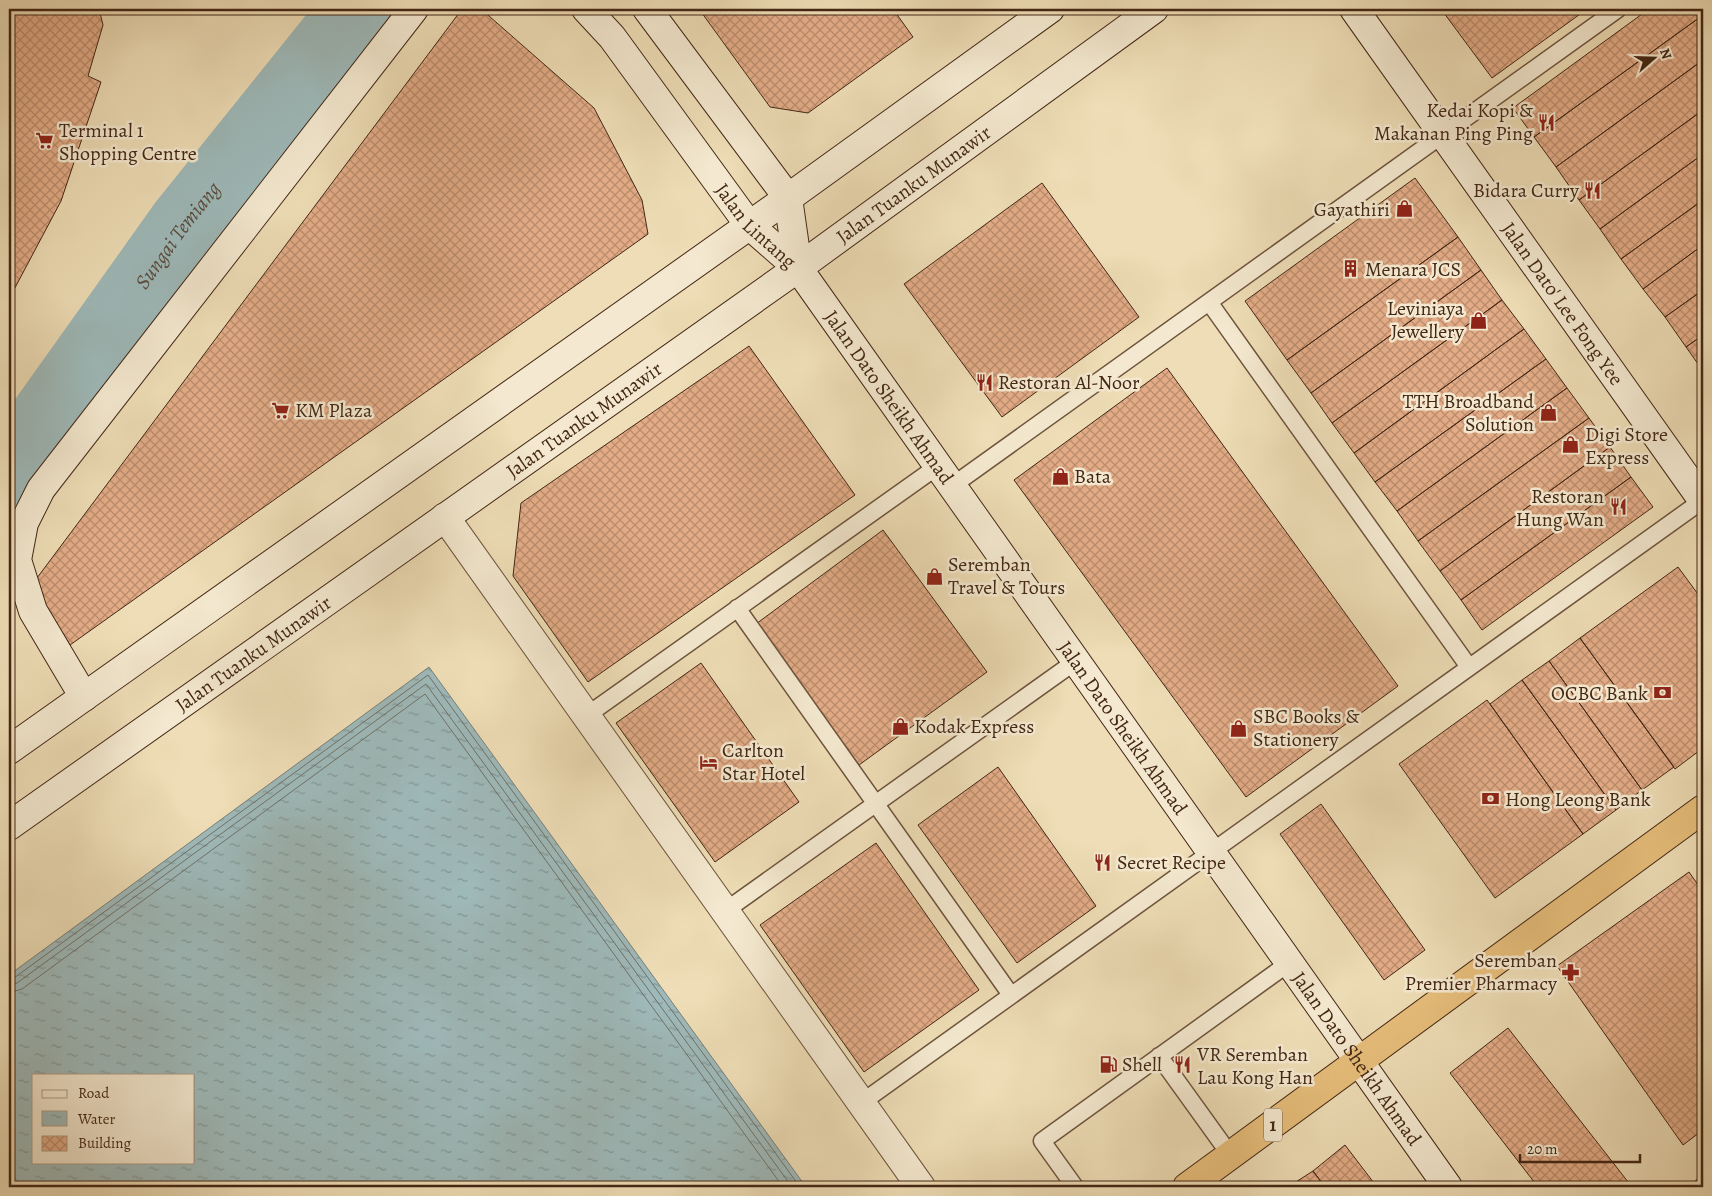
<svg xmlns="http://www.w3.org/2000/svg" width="1712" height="1196" viewBox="0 0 1712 1196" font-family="Alegreya,serif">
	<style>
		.water { fill: url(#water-ripples); stroke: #7a7f77; fill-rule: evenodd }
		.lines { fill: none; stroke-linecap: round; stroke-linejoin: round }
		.shore { stroke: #707067; stroke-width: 1 }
		.river { stroke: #9eb9b9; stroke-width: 72 }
		.building { fill: url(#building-cross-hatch); stroke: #432715 }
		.lane-casing { stroke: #6e543d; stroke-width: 19 }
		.street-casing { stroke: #6e543d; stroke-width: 30 }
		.secondary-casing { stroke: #432715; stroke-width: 30 }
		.highway-casing { stroke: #432715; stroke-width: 30 }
		.lane { stroke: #f4e9d0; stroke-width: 16 }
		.street { stroke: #f4e9d0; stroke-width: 28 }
		.secondary { stroke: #f4e9d0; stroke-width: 28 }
		.highway { stroke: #e7be7b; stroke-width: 28 }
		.labels { text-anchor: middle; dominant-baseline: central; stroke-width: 5; stroke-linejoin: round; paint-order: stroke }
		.shield { fill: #f4e9d0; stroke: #78614d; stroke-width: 1 }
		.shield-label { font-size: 19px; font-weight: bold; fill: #432715 }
		.poi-label { font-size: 20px; fill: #432715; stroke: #f4e9d0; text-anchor: start }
		.street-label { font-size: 20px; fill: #432715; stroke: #f4e9d0 }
		.water-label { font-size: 21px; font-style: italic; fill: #5a4c3e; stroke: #f4e9d0 }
	</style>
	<defs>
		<pattern id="water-ripples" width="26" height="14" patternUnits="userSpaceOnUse" patternTransform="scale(1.25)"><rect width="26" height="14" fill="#9eb9b9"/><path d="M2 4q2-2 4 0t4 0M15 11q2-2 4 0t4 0" fill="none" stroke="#829695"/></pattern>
		<pattern id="building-cross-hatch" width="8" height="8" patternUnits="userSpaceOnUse" patternTransform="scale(1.25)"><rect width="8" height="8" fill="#e3ac87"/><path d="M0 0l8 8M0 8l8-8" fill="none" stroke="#ba8c6d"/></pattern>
	</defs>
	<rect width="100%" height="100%" fill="#eeddb6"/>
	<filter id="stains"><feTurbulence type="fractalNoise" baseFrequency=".004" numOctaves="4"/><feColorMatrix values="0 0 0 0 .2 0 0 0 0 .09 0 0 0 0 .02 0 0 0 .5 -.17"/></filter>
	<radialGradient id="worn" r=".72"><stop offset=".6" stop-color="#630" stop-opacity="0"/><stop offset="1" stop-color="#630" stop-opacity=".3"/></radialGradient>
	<!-- water -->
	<path class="water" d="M429 667 806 1187H21L9 1170V975ZM34 1075H194V1162H34Z"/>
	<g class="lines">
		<!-- shore -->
		<path class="shore" d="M9 979 14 978 428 675 800 1187
			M9 985 17 983 426 684 792 1187
			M9 993 22 989 425 694 783 1187"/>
		<!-- river -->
		<path class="river" id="s1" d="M9 470 185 223 357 9"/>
	</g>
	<!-- building -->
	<path class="building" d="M9 9H99L103 25 88 76 101 82 61 201 9 299Z
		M462 9H481L594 108 642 200 648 234 70 645 31 586Z
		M699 9H893L913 37 808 113 770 107Z
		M1441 9H1587L1492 78Z
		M1649 9H1703V15L1534 137 1513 108Z
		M1703 15V60L1556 167 1534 137Z
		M1703 60V110L1579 200 1556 167Z
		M1703 110V154L1600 229 1579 200Z
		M1703 154V200L1621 259 1600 229Z
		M1415 178 1458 237 1287 360 1245 301Z
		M1042 183 1139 317 1002 417 904 284Z
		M1703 200V245L1643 289 1621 259Z
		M1458 237 1481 270 1311 393 1287 360Z
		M1703 245V290L1665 317 1643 289Z
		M1481 270 1502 300 1332 423 1311 393Z
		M1703 290V335L1686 347 1665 317Z
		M1502 300 1524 329 1354 453 1332 423Z
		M1524 329 1546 359 1375 482 1354 453Z
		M1703 335V371L1686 347Z
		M749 346 855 495 588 682 513 576 521 503Z
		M1546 359 1567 388 1397 511 1375 482Z
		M1167 368 1398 686 1246 797 1014 480Z
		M1567 388 1589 418 1418 541 1397 511Z
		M1589 418 1610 447 1440 571 1418 541Z
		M1610 447 1631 477 1461 600 1440 571Z
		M1631 477 1653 507 1482 630 1461 600Z
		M883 530 987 672 859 765 756 624Z
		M1678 567 1703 601V748L1675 769 1580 638Z
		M1580 638 1674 767 1642 790 1549 661Z
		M1549 661 1642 790 1616 810 1522 680Z
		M701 663 799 802 715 862 616 723Z
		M1522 680 1616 810 1583 834 1490 704Z
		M1487 700 1583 834 1495 898 1399 764Z
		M998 767 1096 906 1017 963 918 825Z
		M1321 804 1425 950 1384 980 1280 834Z
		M876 843 979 990 864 1072 760 925Z
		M1689 872 1703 892V1130L1683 1145 1557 966Z
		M1508 1028 1632 1187H1538L1450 1073Z
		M1345 1145 1377 1187H1325L1313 1171Z
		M1313 1171 1325 1187H1288Z"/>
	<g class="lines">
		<defs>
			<path id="lane" d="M1209 302 1469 667
				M952 486 1618 9
				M737 608 1011 995
				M586 716 938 466
				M725 911 1076 661
				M1159 1056 1231 1156
				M861 1103 1703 500
				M1075 1187 1042 1141 1289 963
				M1702 1187 1703 1186"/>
			<path id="street" d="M445 517 921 1187"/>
			<g id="secondary">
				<path id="s2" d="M586 9 612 37 749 225 798 268 1448 1187"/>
				<path d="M647 9 788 198 798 268"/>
				<path id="s3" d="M1354 9 1703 501"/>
				<path d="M84 697 33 611 17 560 24 523 41 489 414 9"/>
				<path d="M9 750 788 198 1050 9"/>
				<path id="s4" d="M9 826 798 268 1154 9"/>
			</g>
			<path id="highway" d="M1187 1187 1703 809"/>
		</defs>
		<!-- lane casing -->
		<use href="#lane" class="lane-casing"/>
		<!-- street casing -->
		<use href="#street" class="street-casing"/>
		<!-- secondary casing -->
		<use href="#secondary" class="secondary-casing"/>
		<!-- highway casing -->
		<use href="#highway" class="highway-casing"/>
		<!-- lane -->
		<use href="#lane" class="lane"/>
		<!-- street -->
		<use href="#street" class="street"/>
		<!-- secondary -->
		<use href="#secondary" class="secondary"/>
		<!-- highway -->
		<use href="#highway" class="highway"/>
	</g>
	<!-- icons -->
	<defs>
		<symbol id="restaurant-bare" viewBox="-9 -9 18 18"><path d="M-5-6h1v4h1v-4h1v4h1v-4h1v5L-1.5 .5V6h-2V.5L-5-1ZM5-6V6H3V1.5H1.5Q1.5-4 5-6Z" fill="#8f2418" stroke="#f4e9d0" stroke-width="2.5" paint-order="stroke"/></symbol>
		<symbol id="supermarket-bare" viewBox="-9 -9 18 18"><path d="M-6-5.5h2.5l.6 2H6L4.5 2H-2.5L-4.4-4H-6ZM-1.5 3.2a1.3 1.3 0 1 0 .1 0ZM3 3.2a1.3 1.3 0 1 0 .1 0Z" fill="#8f2418" stroke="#f4e9d0" stroke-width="2.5" paint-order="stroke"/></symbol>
		<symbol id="shop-bare" viewBox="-9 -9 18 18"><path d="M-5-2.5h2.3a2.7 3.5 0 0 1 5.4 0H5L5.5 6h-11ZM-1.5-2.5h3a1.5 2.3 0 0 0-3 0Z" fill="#8f2418" stroke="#f4e9d0" stroke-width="2.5" paint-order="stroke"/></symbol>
		<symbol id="building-bare" viewBox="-9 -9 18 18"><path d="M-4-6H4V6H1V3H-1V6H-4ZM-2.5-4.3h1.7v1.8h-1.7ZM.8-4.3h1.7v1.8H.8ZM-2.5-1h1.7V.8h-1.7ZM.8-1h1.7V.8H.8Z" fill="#8f2418" stroke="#f4e9d0" stroke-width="2.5" paint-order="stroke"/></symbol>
		<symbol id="bank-bare" viewBox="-9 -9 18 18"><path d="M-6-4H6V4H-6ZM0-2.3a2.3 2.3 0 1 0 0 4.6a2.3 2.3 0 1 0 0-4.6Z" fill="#8f2418" stroke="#f4e9d0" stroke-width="2.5" paint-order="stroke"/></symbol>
		<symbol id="hotel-bare" viewBox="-9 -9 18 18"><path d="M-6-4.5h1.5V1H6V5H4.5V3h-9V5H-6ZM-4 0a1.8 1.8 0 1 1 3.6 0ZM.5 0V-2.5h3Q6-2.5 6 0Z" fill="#8f2418" stroke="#f4e9d0" stroke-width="2.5" paint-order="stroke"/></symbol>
		<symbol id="pharmacy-bare" viewBox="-9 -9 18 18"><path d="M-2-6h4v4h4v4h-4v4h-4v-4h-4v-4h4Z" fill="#8f2418" stroke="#f4e9d0" stroke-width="2.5" paint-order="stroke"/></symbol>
		<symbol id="fuel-bare" viewBox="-9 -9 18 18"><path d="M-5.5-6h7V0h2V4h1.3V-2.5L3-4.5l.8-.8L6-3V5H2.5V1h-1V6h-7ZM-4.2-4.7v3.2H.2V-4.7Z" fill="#8f2418" stroke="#f4e9d0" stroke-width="2.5" paint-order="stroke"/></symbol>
	</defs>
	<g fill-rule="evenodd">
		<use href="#restaurant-bare" x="1534" y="110" width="25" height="25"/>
		<use href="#supermarket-bare" x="32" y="128" width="25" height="25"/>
		<use href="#restaurant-bare" x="1580" y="178" width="25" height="25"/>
		<use href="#shop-bare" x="1392" y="196" width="25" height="25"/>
		<use href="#building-bare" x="1338" y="256" width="25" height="25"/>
		<use href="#shop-bare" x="1466" y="308" width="25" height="25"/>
		<use href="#restaurant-bare" x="972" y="370" width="25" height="25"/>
		<use href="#supermarket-bare" x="268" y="398" width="25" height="25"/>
		<use href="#shop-bare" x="1536" y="400" width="25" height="25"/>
		<use href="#shop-bare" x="1558" y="432" width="25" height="25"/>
		<use href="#shop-bare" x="1048" y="464" width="25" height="25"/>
		<use href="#restaurant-bare" x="1606" y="494" width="25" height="25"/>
		<use href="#shop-bare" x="922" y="564" width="25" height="25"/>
		<use href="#bank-bare" x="1650" y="680" width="25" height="25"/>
		<use href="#shop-bare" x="888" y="714" width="25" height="25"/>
		<use href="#shop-bare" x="1226" y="716" width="25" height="25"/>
		<use href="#hotel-bare" x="696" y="750" width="25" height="25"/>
		<use href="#bank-bare" x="1478" y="786" width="25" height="25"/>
		<use href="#restaurant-bare" x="1090" y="850" width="25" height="25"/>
		<use href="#pharmacy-bare" x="1558" y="960" width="25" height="25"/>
		<use href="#fuel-bare" x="1096" y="1052" width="25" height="25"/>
		<use href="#restaurant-bare" x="1170" y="1052" width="25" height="25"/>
	</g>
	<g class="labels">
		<!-- shield labels -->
		<rect class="shield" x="1264" y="1108.5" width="18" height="33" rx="4"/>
		<g class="shield-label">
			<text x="1273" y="1125">1</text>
		</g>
		<!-- poi labels -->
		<g class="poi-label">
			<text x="1533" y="110" text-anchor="end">Kedai Kopi &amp;<tspan x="1533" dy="23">Makanan Ping Ping</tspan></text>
			<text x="59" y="130">Terminal 1<tspan x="59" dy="23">Shopping Centre</tspan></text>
			<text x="1579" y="190" text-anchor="end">Bidara Curry</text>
			<text x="1390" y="209" text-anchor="end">Gayathiri</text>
			<text x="1365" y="269">Menara JCS</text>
			<text x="1464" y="308" text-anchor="end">Leviniaya<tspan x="1464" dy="23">Jewellery</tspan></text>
			<text x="998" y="382">Restoran Al-Noor</text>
			<text x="1534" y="401" text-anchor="end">TTH Broadband<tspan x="1534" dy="23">Solution</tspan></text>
			<text x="295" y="410">KM Plaza</text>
			<text x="1585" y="434">Digi Store<tspan x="1585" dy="23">Express</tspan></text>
			<text x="1074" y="476">Bata</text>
			<text x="1604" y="496" text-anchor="end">Restoran<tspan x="1604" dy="23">Hung Wan</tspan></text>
			<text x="948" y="564">Seremban<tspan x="948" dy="23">Travel &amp; Tours</tspan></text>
			<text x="1648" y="693" text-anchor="end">OCBC Bank</text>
			<text x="1253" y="716">SBC Books &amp;<tspan x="1253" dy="23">Stationery</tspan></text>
			<text x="914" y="726">Kodak Express</text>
			<text x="722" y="750">Carlton<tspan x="722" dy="23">Star Hotel</tspan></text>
			<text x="1505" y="799">Hong Leong Bank</text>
			<text x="1117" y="862">Secret Recipe</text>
			<text x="1557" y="960" text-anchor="end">Seremban<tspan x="1557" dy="23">Premier Pharmacy</tspan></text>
			<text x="1197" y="1054">VR Seremban<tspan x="1197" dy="23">Lau Kong Han</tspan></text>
			<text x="1122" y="1064">Shell</text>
		</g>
		<!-- street labels -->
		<g class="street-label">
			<text stroke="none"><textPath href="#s4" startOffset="1109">Jalan Tuanku Munawir</textPath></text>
			<text stroke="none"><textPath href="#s2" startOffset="276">Jalan Lintang</textPath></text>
			<text stroke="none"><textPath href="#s3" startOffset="361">Jalan Dato' Lee Fong Yee</textPath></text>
			<text stroke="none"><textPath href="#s2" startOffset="494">Jalan Dato Sheikh Ahmad</textPath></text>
			<text stroke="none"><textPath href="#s4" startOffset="704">Jalan Tuanku Munawir</textPath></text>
			<text stroke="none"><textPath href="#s4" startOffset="299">Jalan Tuanku Munawir</textPath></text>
			<text stroke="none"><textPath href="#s2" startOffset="899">Jalan Dato Sheikh Ahmad</textPath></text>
			<text stroke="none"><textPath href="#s2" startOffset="1304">Jalan Dato Sheikh Ahmad</textPath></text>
		</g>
		<!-- water labels -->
		<g class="water-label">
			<text stroke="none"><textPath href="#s1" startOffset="289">Sungai Temiang</textPath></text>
		</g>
	</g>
	<!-- margin -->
	<rect width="1712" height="1196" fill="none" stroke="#eeddb6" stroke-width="30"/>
	<rect x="10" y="10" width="1692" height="1176" fill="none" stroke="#432715" stroke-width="2.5"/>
	<rect x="15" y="15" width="1682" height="1166" fill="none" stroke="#432715"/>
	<!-- legend -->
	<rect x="32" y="1074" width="162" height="90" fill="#f4e9d0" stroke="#ad9b85"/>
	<rect x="42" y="1090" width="25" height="8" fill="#f4e9d0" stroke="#ad9b85"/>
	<text x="78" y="1098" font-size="15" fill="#432715">Road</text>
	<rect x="42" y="1111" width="25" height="15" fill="url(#water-ripples)" stroke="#ad9b85"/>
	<text x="78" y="1124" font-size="15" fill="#432715">Water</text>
	<rect x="42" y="1136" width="25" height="15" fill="url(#building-cross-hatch)" stroke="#ad9b85"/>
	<text x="78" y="1148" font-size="15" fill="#432715">Building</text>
	<!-- north arrow -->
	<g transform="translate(1654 58) rotate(70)" stroke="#f4e9d0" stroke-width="4" paint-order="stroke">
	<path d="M0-4L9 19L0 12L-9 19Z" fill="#432715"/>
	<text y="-8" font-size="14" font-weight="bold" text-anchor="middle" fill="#432715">N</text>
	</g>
	<!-- scale -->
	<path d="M1520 1154v8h120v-8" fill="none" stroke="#432715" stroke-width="2.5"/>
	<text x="1527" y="1154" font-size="15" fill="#432715" stroke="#f4e9d0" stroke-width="4" paint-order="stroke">20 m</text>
	<rect width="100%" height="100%" filter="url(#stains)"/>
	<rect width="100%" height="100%" fill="url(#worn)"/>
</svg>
